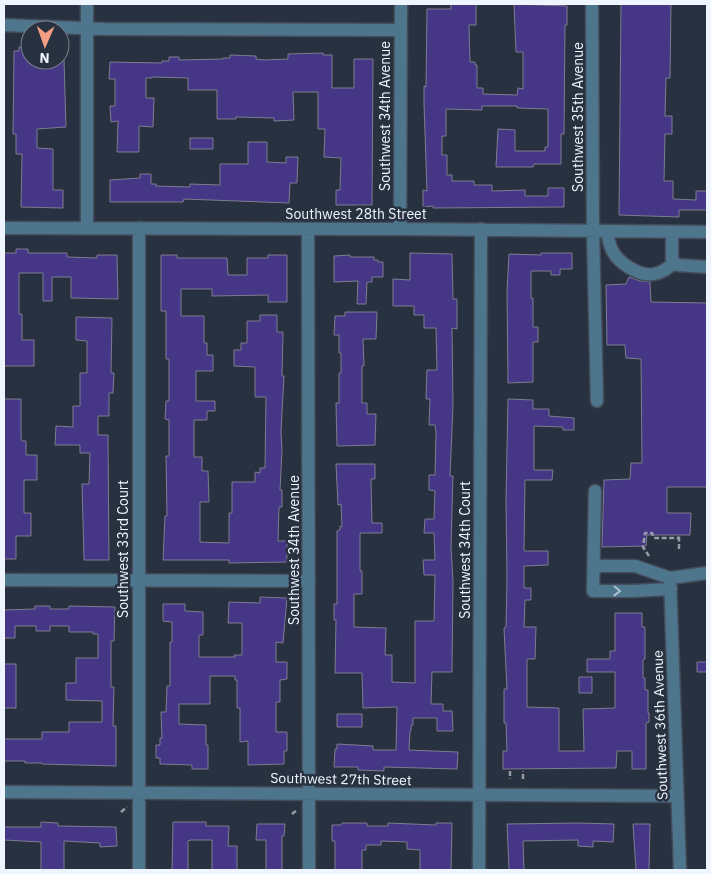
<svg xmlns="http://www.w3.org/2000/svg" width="711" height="874" viewBox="0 0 711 874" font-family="'IBM Plex Sans',sans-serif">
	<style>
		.building { fill: #453785; stroke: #7d7c90 }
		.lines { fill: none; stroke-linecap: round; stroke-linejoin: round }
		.minor-casing { stroke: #444c5b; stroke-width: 15 }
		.path { stroke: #949ca8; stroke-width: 2.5; stroke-dasharray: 5 2.5; stroke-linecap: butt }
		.minor { stroke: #4d758b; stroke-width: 12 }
		.oneway { stroke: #aec2d1 }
		.labels { text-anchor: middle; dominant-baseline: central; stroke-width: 5; stroke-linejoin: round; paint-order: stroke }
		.street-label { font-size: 14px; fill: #eff5ff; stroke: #283140 }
	</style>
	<rect width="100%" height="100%" fill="#283140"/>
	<!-- building -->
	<path class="building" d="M451 4H476V25H469L470 62H475V65H477V88H483V94L517 95 518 88 523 89V52H516L514 4 567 6V25H565L564 134H561V164H534L533 167H496L498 129 515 130V151H545V147H548V109L517 108V106H482V110L446 109V136H442V155H447V175H452V181H474V185H492V191L525 190V196H548V188H564V207L433 208V206L423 207V190L427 191 424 104V86L426 87 427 9H451Z
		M621 4H671L670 78H666L665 116H672V134H665L664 181H673V199L696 200V191H707V210H679V217L619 215Z
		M19 47H30V60H64L66 127 37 129V148L53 149V190H63V208L21 207 22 154H16V134H13L14 51H19Z
		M323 53V55H332V88H354V59H373L372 205H336V190H340L341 158 324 157 325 129H318V92H293L294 120 274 121V118L236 117V119H217V90H188V78L152 77V78H146V98H154L153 127 139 126V152H117L118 121 111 122 110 106H115V79H109L110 62 162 63V61H169V57H179V60L223 59V58H230V55L256 56V59L264 60 288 59V54Z
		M190 138H213V149H190Z
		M248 142H267V162L286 163V157H298L297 183H290L289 203 184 199 183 202H110V180L140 178V174H151V184H156V186L190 187V184L220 185V164H248Z
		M16 249H28V253H67V257L97 258V255H117L118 299 71 298V277H52V301H43V273H19V314H22V340H34V366H4V253H16Z
		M410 253 452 254 453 299H457V329L452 328 453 405 450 476H453L451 547 453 582 452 672H432L431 704H443V711H452L453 731H437V718H413V725H411V731H410L409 750 458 752 457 769 384 767V771L358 770V767H334L335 749H337V744L373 746V750H396L397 707 363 708 362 673H335L336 620H334V604H337V531L340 530V526L342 527 341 504 338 505 336 464H375V479H371L372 523H382V533H360V571H362V594H354V627L386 628 385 655H392V682L415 683V621H434L435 575H424L423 560H435L434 533H424L425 519H434L435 491 429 490V475H435L436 433 435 425H429L430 399H426L427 370H437L436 328H424V315H414V306H393V279L410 280Z
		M541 253H572V269H560V275H551V271H531V298H533V327H538V342H533V382L508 383 507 291 509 254 541 255Z
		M161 255H177V258H227L228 275H247V258H268V255H287V302H268V295L212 296V289H181V316H204V343H207V355H213V371H196V401H215V411H207V420H194V457H202V471H208L209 502H200V542L229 543V513H232V482H255V472L260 473V468H265L266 397H255V367L234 366V350H241V343H247V321H260V315H277V332H283L282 376H284L281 432 282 450 280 490H282V507H279L278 541H287V562L229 563V560H163L165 516H167L166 456H169V420L165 419 166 401H169V359H166V311H161Z
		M350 255V257H374V260H378V262H383V277H372V282H367L366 304H357L358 281 334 282V256Z
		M629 277 640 281 650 282 651 302 707 303V487H667V513H691L690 535H647L646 546 602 547 604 480 630 479 631 463H642L641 359 626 358 625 345H607L606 285 626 284Z
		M345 312H377L376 339H363L364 366H362V403H367V414H376L375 445 337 446 336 403H339V373H341V353H339V335H334L335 316H345Z
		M76 317 112 318 111 373H114L113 393H109V416H98V435H108L109 560H84L82 484H89L90 453H80V445H55L56 426 73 427V406H80V373H87V341L76 340Z
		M4 399H21V439L22 441H26V455H37V480H24V513H31V536H16V559H4Z
		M508 399 533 400V409H549V416L574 418V430H563V427L534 426V470H553L552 480H525L524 551H548V565L524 566V588H531V600H525L524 627H536L535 659H527V707L559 708V751H584L583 709 615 708V672H587V659H610V651H615V613H642V627H645V659L643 660V678H645V690H648V713H649V722L646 723V769H632V751H617L616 768 503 769V751H507L506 723H504V689H507L504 628 506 627 507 580 506 500Z
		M260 597 287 598 283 643 276 642V662H287V679L280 680V702H276V732H287V751H284V764L248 765V741L240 742V708H237V680H235V676H210V704H179V724L206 725V745H208V769H192V765L160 764V758H156V745H160V738H162L161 712H166L167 686H170V642H172V622L163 621V604H185V611L203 612V635H199V657H235L234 655H242V623H228L229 602 260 603Z
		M35 606H50V609H69V606L115 607 114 641H111V687H114L113 726H116V766L42 764V763H25V761H4V739H42V732H69V722H102V701L66 700V683H76V658H98V634H93V632H69V626H50V631H36V626H15V638H4V610L35 609Z
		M697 662H707V672H697Z
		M4 664H16V708H4Z
		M579 677H592V693H579Z
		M337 714H362V727H337Z
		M41 822 58 823V826L116 827 117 846 100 847V843L64 841V870H41V842L4 840V827H41Z
		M173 822H206V826H229L228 846H237V870H212V840H191L188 841V870H172Z
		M342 823H367V826H388V823L436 825V823H452L451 870H420V850L407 849V842L381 841V845H366V850H362V870H335V841H332V825H341Z
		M579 823 614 824 613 842 593 841V847L578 846V840L523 841 524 870H509L507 824Z
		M257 824H285L284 836H282V870H266V840H256Z
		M633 824H650L649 870H636Z"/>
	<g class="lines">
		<defs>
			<path id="minor" d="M87 4V228
				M592 4 593 231 597 401
				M4 25 104 29 401 30
				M4 228 400 229 707 232
				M139 228V870
				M308 229 309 870
				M400 229 401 4
				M607 231C608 237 609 244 612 250 618 263 640 277 654 274 662 273 668 268 674 263
				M672 232V260L677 265 707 267
				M595 491 593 591H633L671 589
				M594 566H635L670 578 707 573
				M670 578 680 870
				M4 580 309 581
				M4 792 677 796
				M479 870 481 229"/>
		</defs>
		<!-- minor casing -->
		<use href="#minor" class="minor-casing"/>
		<!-- path -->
		<path class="path" d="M679 549V535
			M649 556 643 547 645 533H652L654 538H679
			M510 771V779
			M289 775 297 781
			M661 777 665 782
			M523 779V771
			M321 780 328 775
			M121 812 127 807
			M292 814 297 810"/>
		<!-- minor -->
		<use href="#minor" class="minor"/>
	</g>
	<!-- one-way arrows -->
	<defs><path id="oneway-chevron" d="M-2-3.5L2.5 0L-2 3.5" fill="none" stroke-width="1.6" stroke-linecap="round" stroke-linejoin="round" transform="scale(1.25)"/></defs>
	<use class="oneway" href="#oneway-chevron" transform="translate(617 591) rotate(1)"/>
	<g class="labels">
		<!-- street labels -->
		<g class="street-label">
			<text transform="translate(385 116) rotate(-90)">Southwest 34th Avenue</text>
			<text transform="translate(578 117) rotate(-90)">Southwest 35th Avenue</text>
			<text x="356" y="214">Southwest 28th Street</text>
			<text transform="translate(123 549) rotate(-90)">Southwest 33rd Court</text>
			<text transform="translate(294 550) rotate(-90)">Southwest 34th Avenue</text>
			<text transform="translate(465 550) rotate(-90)">Southwest 34th Court</text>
			<text transform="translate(660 725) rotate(-92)">Southwest 36th Avenue</text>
			<text transform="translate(341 779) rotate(1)">Southwest 27th Street</text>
		</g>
	</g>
	<!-- border -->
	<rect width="711" height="874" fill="none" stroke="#eff5ff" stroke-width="10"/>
	<!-- north arrow -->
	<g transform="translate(45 45) rotate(182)"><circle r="24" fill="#283140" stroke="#787f8c"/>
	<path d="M0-4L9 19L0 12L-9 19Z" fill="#f49e86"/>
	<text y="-8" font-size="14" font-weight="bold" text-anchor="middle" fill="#eff5ff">N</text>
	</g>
</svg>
